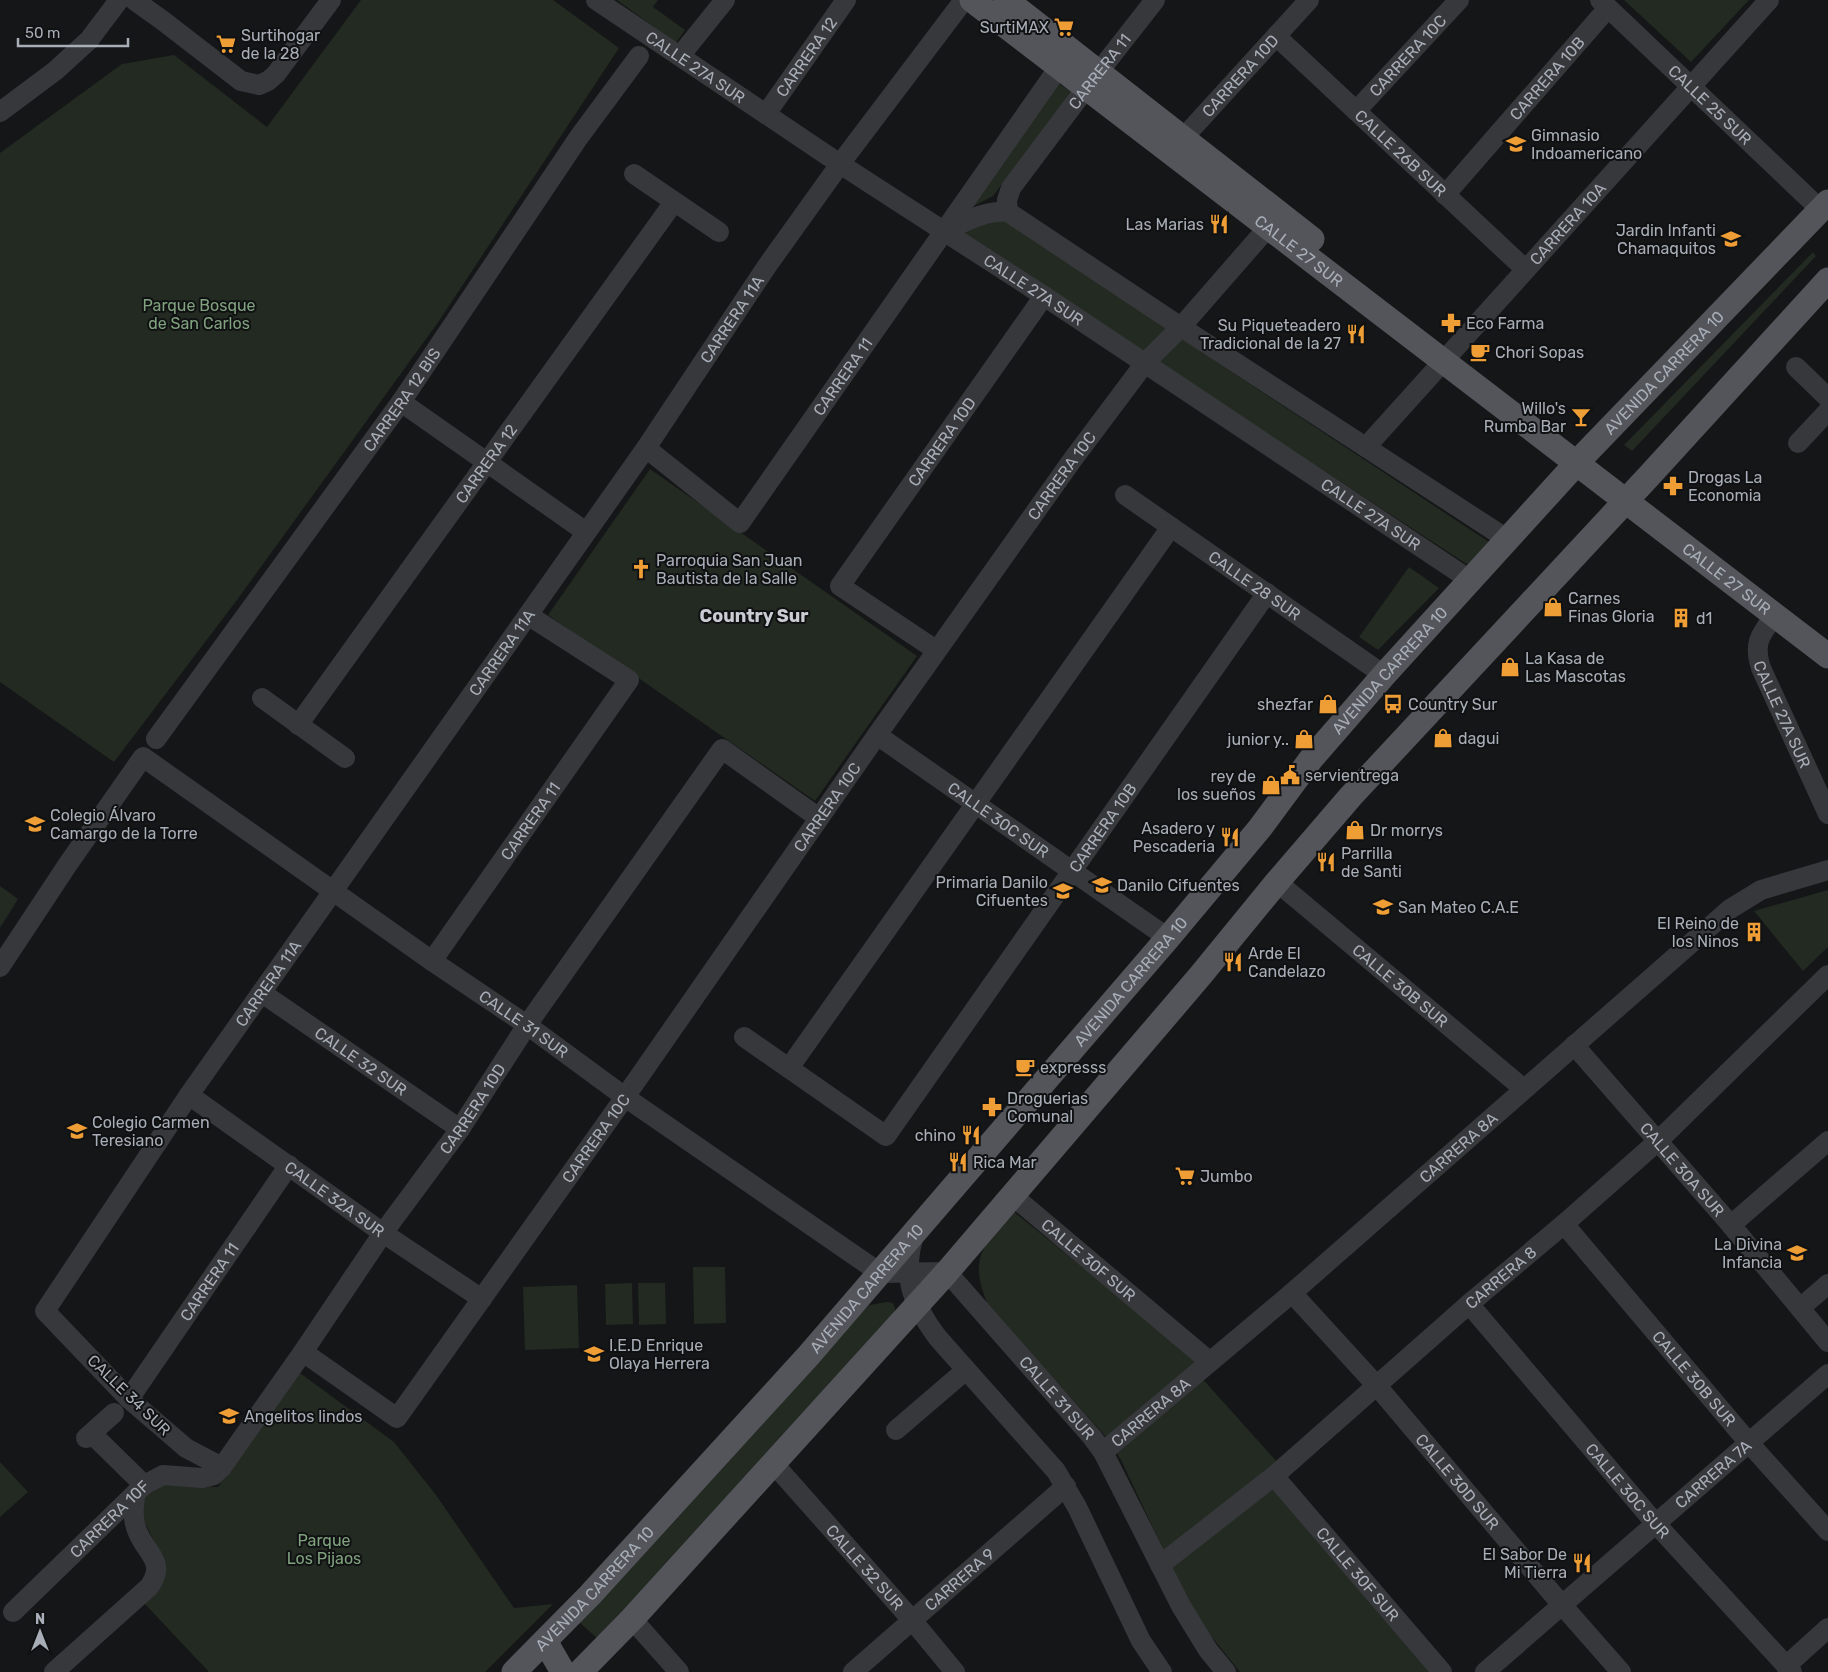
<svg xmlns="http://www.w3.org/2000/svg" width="1828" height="1672" viewBox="0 0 1828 1672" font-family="Rubik,sans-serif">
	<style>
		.green { fill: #222a22 }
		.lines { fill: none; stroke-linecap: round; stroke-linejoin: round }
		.minor { stroke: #37383c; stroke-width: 20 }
		.major { stroke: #53555b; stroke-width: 25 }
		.labels { text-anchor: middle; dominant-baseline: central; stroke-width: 4; stroke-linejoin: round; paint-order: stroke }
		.poi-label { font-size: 16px; fill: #a8aeb7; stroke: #101112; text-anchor: start }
		.street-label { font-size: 16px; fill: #a8aeb7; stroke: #101112 }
		.park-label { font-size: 16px; fill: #80a27f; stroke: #101112 }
		.neighbourhood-label { font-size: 18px; font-weight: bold; fill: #c9ccd3; stroke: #101112 }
	</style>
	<rect width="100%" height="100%" fill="#151617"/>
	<!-- green -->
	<path class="green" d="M361 0H553L619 48 439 321 237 600 114 762 0 682V153L122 64 174 55 267 127Z
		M617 0H658L653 7 685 30 676 43Z
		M1624 0H1749L1691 62Z
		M1058 83 1072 92 993 196 959 214Z
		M1008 221 1167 328 1144 353 961 234 978 222Z
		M1813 252 1816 256 1632 451 1624 445Z
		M1182 339 1489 542 1468 565 1159 363Z
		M650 469 917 656 815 801 548 615Z
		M1409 567 1439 588 1378 650 1359 637Z
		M0 886 18 899 0 928Z
		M1828 890V947L1803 971 1754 911Z
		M1013 1211 1197 1360 1191 1366 1278 1463 1266 1474 1438 1672H1240L1199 1621 1177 1579 1121 1460 1107 1438 988 1305C968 1258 983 1246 1013 1211Z
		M693 1267H725L726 1323 694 1324Z
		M632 1283 633 1324 606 1325 605 1284Z
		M638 1283H665L666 1324 639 1325Z
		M577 1285 579 1348 525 1350 523 1287Z
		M887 1302 893 1303 895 1308V1313L598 1639 579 1622 864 1309 870 1305Z
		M300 1373 394 1442 436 1495 514 1608 553 1604 485 1672H209L143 1602 159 1552 142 1516 145 1499 149 1492 164 1482 218 1487Z
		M0 1462 28 1492 0 1517Z"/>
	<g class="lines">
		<!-- minor -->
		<g class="minor">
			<path d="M134 0 162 20 241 81 259 85 268 81 276 74 331 0"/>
			<path id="s1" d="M596 0 840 164 1044 296 1470 580"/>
			<path id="s2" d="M1600 0 1821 210"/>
			<path id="s3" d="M1276 36 1525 269"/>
			<path d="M680 56 725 0"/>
			<path id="s4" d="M1356 111 1459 0"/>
			<path d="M0 112 55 71 89 40 119 0"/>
			<path id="s5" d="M766 114 846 0"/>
			<path id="s6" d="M1174 148 1309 0"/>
			<path d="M634 174 719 232"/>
			<path id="s7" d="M1445 195 1608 8"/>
			<path id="s8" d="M1008 212 1007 200 1011 188 1083 92 1155 0"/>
			<path d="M944 231C965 222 985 210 1008 212L1181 327 1507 539"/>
			<path d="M1796 367 1828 398"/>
			<path d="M401 402 586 532"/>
			<path d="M1798 443 1828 411"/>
			<path id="s9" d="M1366 447 1769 0"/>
			<path id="s10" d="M646 448 740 523 1059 67"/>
			<path id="s11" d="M1125 495 1384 675"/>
			<path id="s12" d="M1775 615C1760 635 1753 643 1761 668L1828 814"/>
			<path id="s13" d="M936 650 840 586 1044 296"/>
			<path d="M262 698 345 758"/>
			<path id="s14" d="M298 725 674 202"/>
			<path id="s15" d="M877 735 1168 938"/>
			<path id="s16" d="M156 739 401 402 579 137 639 56"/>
			<path id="s17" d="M1277 882 1524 1089"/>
			<path id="s18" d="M432 961 629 680 528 615"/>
			<path id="s19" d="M0 967 68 864 143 757 432 961 527 1025 625 1097 880 1273 947 1272 1092 1437 1103 1452 1181 1606 1208 1650 1226 1672"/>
			<path id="s20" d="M262 993 460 1129"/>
			<path id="s21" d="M744 1037 886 1136 1267 593"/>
			<path id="s22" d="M1574 1045 1731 1225 1828 1342"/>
			<path d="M789 1068 1171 527"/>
			<path id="s23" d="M189 1095 383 1233 482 1299"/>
			<path id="s24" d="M1013 1196 1209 1361"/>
			<path id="s25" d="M1564 1224 1749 1443 1828 1531"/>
			<path d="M1731 1225 1828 1141"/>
			<path d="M915 1232C901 1275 911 1302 938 1338L1056 1471 1077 1507 1141 1641 1162 1672"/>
			<path id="s26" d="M1292 1293 1377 1386 1562 1605 1621 1672"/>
			<path id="s27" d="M1469 1304 1656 1524 1792 1672"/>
			<path d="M1800 1308 1828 1284"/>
			<path id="s28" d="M303 1352 397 1418 625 1097 877 735 1073 459 1145 363 1181 327 1277 217"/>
			<path id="s29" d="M129 1399 289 1165"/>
			<path d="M896 1430 966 1370"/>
			<path d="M92 1434 144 1485"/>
			<path d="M86 1438 114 1413"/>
			<path id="s30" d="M1103 1452 1292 1293 1730 909 1761 890 1828 870"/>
			<path id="s31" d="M773 1463 912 1620 955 1672"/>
			<path id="s32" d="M222 1467 186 1448 129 1399 45 1311 189 1095 646 448 767 266 840 164 964 0"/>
			<path id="s33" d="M1274 1476 1442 1672"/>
			<path id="s34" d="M1160 1565 1274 1476 1469 1304 1564 1224 1658 1141 1828 975"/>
			<path id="s35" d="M13 1612 144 1485 163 1475 202 1478 214 1475 222 1467 303 1352 383 1233 460 1129 527 1025 722 749 819 818"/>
			<path d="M632 1619 679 1672"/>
			<path d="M1786 1666 1828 1628"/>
			<path d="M54 1672 149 1587C166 1563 149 1556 139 1535 132 1521 133 1508 136 1493"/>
			<path id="s36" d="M853 1672 1066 1486"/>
			<path id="s37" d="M1485 1672 1828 1374"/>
		</g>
		<!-- major -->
		<g class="major">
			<path id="s38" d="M972 0 1828 656"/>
			<path d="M1006 0 1312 239"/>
			<path d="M545 1641 563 1672"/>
			<path id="s39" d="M514 1672 590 1595 809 1355 1168 938 1260 828 1311 759 1384 675 1586 453 1828 202"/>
			<path d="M580 1672 632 1619 947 1272 1200 976 1277 882 1351 796 1649 476 1828 280"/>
		</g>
	</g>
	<!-- icons -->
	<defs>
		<symbol id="supermarket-bare" viewBox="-9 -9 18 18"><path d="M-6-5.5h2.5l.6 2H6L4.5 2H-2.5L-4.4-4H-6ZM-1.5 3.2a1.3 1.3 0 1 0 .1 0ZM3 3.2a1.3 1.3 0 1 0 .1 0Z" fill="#ef9e36" stroke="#101112" stroke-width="2.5" paint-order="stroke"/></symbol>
		<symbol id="school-bare" viewBox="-9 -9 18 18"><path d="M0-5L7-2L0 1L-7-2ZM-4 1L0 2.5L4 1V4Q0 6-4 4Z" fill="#ef9e36" stroke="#101112" stroke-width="2.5" paint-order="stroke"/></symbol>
		<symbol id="restaurant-bare" viewBox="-9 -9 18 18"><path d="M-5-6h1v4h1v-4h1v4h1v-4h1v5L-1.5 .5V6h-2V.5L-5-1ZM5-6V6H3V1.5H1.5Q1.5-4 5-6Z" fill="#ef9e36" stroke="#101112" stroke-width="2.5" paint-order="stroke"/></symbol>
		<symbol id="pharmacy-bare" viewBox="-9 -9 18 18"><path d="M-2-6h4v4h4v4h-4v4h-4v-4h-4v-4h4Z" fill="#ef9e36" stroke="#101112" stroke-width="2.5" paint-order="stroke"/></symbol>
		<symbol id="cafe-bare" viewBox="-9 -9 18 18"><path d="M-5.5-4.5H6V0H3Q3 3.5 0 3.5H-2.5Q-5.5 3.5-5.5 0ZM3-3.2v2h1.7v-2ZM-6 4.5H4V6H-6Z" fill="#ef9e36" stroke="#101112" stroke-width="2.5" paint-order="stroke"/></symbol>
		<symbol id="bar-bare" viewBox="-9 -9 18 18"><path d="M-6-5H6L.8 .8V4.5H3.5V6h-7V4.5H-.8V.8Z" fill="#ef9e36" stroke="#101112" stroke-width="2.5" paint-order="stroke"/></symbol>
		<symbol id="church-bare" viewBox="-9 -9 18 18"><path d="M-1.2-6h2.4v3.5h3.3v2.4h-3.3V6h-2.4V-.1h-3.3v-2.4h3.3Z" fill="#ef9e36" stroke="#101112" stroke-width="2.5" paint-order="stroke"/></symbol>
		<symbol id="shop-bare" viewBox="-9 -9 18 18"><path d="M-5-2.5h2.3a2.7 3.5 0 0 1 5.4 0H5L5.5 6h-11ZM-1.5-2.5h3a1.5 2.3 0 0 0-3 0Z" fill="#ef9e36" stroke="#101112" stroke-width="2.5" paint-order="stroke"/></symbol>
		<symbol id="building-bare" viewBox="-9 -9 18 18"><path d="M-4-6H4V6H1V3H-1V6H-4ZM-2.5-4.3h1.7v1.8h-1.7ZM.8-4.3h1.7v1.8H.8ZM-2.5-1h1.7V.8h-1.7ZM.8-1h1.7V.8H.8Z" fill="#ef9e36" stroke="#101112" stroke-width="2.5" paint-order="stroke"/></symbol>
		<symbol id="bus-bare" viewBox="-9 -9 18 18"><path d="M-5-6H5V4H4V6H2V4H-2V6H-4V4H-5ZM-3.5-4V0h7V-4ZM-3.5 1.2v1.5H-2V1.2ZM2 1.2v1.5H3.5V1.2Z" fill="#ef9e36" stroke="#101112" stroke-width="2.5" paint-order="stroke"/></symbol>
		<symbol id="civic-bare" viewBox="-9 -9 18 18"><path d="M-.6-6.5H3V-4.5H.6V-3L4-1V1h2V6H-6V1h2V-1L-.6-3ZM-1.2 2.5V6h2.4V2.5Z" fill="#ef9e36" stroke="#101112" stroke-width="2.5" paint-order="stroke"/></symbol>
		<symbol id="university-bare" viewBox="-9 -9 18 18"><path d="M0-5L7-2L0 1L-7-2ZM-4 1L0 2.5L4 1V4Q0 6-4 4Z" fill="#ef9e36" stroke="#101112" stroke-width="2.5" paint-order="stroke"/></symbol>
	</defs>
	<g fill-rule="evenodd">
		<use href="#supermarket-bare" x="1050" y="13" width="28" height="28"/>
		<use href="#supermarket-bare" x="212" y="30" width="28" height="28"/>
		<use href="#school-bare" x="1502" y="130" width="28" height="28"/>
		<use href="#restaurant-bare" x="1205" y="210" width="28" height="28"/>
		<use href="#school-bare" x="1717" y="225" width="28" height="28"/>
		<use href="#pharmacy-bare" x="1437" y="309" width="28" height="28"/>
		<use href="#restaurant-bare" x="1342" y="320" width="28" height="28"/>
		<use href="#cafe-bare" x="1466" y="338" width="28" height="28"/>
		<use href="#bar-bare" x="1567" y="403" width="28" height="28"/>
		<use href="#pharmacy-bare" x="1659" y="472" width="28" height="28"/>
		<use href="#church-bare" x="627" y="555" width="28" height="28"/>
		<use href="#shop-bare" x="1539" y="593" width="28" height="28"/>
		<use href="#building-bare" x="1667" y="604" width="28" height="28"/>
		<use href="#shop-bare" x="1496" y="653" width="28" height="28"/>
		<use href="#shop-bare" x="1314" y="690" width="28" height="28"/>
		<use href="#bus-bare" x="1379" y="690" width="28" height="28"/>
		<use href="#shop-bare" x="1429" y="724" width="28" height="28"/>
		<use href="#shop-bare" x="1290" y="725" width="28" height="28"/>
		<use href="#civic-bare" x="1276" y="761" width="28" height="28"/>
		<use href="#shop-bare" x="1257" y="771" width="28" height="28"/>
		<use href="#school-bare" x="21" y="810" width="28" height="28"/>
		<use href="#shop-bare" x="1341" y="816" width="28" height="28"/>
		<use href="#restaurant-bare" x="1216" y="823" width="28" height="28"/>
		<use href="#restaurant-bare" x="1312" y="848" width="28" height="28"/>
		<use href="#school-bare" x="1088" y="871" width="28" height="28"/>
		<use href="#school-bare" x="1049" y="877" width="28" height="28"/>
		<use href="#university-bare" x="1369" y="893" width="28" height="28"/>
		<use href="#building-bare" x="1740" y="918" width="28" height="28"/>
		<use href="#restaurant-bare" x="1219" y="948" width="28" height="28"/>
		<use href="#cafe-bare" x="1011" y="1053" width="28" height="28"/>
		<use href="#pharmacy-bare" x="978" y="1093" width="28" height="28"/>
		<use href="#school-bare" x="63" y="1117" width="28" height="28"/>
		<use href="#restaurant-bare" x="957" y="1121" width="28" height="28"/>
		<use href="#restaurant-bare" x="944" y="1148" width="28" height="28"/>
		<use href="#supermarket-bare" x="1171" y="1162" width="28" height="28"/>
		<use href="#school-bare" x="1783" y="1239" width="28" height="28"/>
		<use href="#school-bare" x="580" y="1340" width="28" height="28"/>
		<use href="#school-bare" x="215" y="1402" width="28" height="28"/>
		<use href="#restaurant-bare" x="1568" y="1549" width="28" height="28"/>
	</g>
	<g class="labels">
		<!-- poi labels -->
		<g class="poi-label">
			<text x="1049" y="27" text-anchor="end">SurtiMAX</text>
			<text x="241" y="35">Surtihogar<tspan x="241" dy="18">de la 28</tspan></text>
			<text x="1531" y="135">Gimnasio<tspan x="1531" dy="18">Indoamericano</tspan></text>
			<text x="1204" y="224" text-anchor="end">Las Marias</text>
			<text x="1716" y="230" text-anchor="end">Jardin Infanti<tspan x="1716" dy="18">Chamaquitos</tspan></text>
			<text x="1466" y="323">Eco Farma</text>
			<text x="1341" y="325" text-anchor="end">Su Piqueteadero<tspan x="1341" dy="18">Tradicional de la 27</tspan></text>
			<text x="1495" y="352">Chori Sopas</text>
			<text x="1566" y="408" text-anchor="end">Willo's<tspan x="1566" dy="18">Rumba Bar</tspan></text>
			<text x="1688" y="477">Drogas La<tspan x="1688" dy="18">Economia</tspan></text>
			<text x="656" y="560">Parroquia San Juan<tspan x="656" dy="18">Bautista de la Salle</tspan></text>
			<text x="1568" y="598">Carnes<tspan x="1568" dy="18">Finas Gloria</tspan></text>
			<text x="1696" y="618">d1</text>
			<text x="1525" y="658">La Kasa de<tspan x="1525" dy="18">Las Mascotas</tspan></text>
			<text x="1313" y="704" text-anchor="end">shezfar</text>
			<text x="1408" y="704">Country Sur</text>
			<text x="1458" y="738">dagui</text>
			<text x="1289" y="739" text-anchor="end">junior y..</text>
			<text x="1305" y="775">servientrega</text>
			<text x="1256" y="776" text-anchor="end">rey de<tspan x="1256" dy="18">los sueños</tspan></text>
			<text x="50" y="815">Colegio Álvaro<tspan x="50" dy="18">Camargo de la Torre</tspan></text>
			<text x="1215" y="828" text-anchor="end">Asadero y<tspan x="1215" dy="18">Pescaderia</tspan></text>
			<text x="1370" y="830">Dr morrys</text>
			<text x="1341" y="853">Parrilla<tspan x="1341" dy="18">de Santi</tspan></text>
			<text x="1048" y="882" text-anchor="end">Primaria Danilo<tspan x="1048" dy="18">Cifuentes</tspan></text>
			<text x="1117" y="885">Danilo Cifuentes</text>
			<text x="1398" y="907">San Mateo C.A.E</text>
			<text x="1739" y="923" text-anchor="end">El Reino de<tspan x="1739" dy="18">los Ninos</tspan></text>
			<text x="1248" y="953">Arde El<tspan x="1248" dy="18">Candelazo</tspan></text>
			<text x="1040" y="1067">expresss</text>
			<text x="1007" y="1098">Droguerias<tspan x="1007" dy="18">Comunal</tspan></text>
			<text x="92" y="1122">Colegio Carmen<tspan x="92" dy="18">Teresiano</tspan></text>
			<text x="956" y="1135" text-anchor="end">chino</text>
			<text x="973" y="1162">Rica Mar</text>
			<text x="1200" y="1176">Jumbo</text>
			<text x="1782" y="1244" text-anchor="end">La Divina<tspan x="1782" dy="18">Infancia</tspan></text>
			<text x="609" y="1345">I.E.D Enrique<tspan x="609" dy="18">Olaya Herrera</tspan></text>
			<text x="244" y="1416">Angelitos lindos</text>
			<text x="1567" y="1554" text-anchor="end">El Sabor De<tspan x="1567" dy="18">Mi Tierra</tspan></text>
		</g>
		<!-- street labels -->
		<g class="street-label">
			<text stroke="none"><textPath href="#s4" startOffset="76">CARRERA 10C</textPath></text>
			<text stroke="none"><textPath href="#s5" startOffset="70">CARRERA 12</textPath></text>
			<text stroke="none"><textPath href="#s1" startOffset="120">CALLE 27A SUR</textPath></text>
			<text stroke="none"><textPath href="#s8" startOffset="171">CARRERA 11</textPath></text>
			<text stroke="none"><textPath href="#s6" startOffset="98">CARRERA 10D</textPath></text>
			<text stroke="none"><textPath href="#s7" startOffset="155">CARRERA 10B</textPath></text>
			<text stroke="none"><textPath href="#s2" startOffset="152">CALLE 25 SUR</textPath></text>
			<text stroke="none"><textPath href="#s3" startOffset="171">CALLE 26B SUR</textPath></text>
			<text stroke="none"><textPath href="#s9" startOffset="301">CARRERA 10A</textPath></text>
			<text stroke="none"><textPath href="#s38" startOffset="412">CALLE 27 SUR</textPath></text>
			<text stroke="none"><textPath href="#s1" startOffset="525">CALLE 27A SUR</textPath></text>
			<text stroke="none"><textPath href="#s32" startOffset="1444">CARRERA 11A</textPath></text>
			<text stroke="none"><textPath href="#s39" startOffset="1736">AVENIDA CARRERA 10</textPath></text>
			<text stroke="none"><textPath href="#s10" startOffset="299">CARRERA 11</textPath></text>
			<text stroke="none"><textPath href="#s16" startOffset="419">CARRERA 12 BIS</textPath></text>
			<text stroke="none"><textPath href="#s13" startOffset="292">CARRERA 10D</textPath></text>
			<text stroke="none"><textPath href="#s14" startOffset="322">CARRERA 12</textPath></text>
			<text stroke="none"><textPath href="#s28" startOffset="1268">CARRERA 10C</textPath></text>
			<text stroke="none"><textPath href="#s1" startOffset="930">CALLE 27A SUR</textPath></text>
			<text stroke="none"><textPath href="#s38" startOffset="951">CALLE 27 SUR</textPath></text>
			<text stroke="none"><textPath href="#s11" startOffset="158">CALLE 28 SUR</textPath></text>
			<text stroke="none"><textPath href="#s32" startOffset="1039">CARRERA 11A</textPath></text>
			<text stroke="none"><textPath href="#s39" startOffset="1331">AVENIDA CARRERA 10</textPath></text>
			<text stroke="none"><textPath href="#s12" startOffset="109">CALLE 27A SUR</textPath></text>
			<text stroke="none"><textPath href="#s28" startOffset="862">CARRERA 10C</textPath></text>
			<text stroke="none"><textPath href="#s15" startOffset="148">CALLE 30C SUR</textPath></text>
			<text stroke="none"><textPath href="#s18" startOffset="171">CARRERA 11</textPath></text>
			<text stroke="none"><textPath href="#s21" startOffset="550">CARRERA 10B</textPath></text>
			<text stroke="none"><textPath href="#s39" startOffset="926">AVENIDA CARRERA 10</textPath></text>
			<text stroke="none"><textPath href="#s32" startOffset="634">CARRERA 11A</textPath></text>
			<text stroke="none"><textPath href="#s17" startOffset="161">CALLE 30B SUR</textPath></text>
			<text stroke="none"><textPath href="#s19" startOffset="719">CALLE 31 SUR</textPath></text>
			<text stroke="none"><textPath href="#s20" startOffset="120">CALLE 32 SUR</textPath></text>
			<text stroke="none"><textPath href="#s35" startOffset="704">CARRERA 10D</textPath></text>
			<text stroke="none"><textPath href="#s28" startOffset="458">CARRERA 10C</textPath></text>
			<text stroke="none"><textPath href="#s30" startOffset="468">CARRERA 8A</textPath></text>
			<text stroke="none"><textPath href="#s22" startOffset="165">CALLE 30A SUR</textPath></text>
			<text stroke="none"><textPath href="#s23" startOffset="179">CALLE 32A SUR</textPath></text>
			<text stroke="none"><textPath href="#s24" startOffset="99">CALLE 30F SUR</textPath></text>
			<text stroke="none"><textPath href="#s34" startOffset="446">CARRERA 8</textPath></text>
			<text stroke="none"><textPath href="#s29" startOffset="142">CARRERA 11</textPath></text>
			<text stroke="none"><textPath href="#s39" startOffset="521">AVENIDA CARRERA 10</textPath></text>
			<text stroke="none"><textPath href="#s25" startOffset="202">CALLE 30B SUR</textPath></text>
			<text transform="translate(129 1395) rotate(44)">CALLE 34 SUR</text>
			<text stroke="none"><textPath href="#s19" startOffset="1388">CALLE 31 SUR</textPath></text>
			<text stroke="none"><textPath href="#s30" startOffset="62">CARRERA 8A</textPath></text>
			<text stroke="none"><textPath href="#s37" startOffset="302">CARRERA 7A</textPath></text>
			<text stroke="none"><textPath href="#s26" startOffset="251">CALLE 30D SUR</textPath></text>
			<text stroke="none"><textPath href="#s27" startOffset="245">CALLE 30C SUR</textPath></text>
			<text stroke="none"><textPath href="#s35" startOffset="134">CARRERA 10F</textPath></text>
			<text stroke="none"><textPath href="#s31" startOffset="139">CALLE 32 SUR</textPath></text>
			<text stroke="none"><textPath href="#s33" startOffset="129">CALLE 30F SUR</textPath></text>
			<text stroke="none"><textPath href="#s36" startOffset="141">CARRERA 9</textPath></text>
			<text stroke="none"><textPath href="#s39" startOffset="116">AVENIDA CARRERA 10</textPath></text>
		</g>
		<!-- park labels -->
		<g class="park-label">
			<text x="199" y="305">Parque Bosque<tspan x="199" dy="18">de San Carlos</tspan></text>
			<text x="324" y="1540">Parque<tspan x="324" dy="18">Los Pijaos</tspan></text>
		</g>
		<!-- neighbourhood labels -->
		<g class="neighbourhood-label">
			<text x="754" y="616">Country Sur</text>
		</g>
	</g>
	<!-- north arrow -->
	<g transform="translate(40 1632)" stroke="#101112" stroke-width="4" paint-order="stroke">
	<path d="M0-4L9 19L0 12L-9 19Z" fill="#a8aeb7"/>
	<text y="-8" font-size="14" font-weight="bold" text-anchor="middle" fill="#a8aeb7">N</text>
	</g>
	<!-- scale -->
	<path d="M18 38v8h110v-8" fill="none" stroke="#a8aeb7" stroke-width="2.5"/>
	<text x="25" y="38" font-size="15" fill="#a8aeb7" stroke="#101112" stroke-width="4" paint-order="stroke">50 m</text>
</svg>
